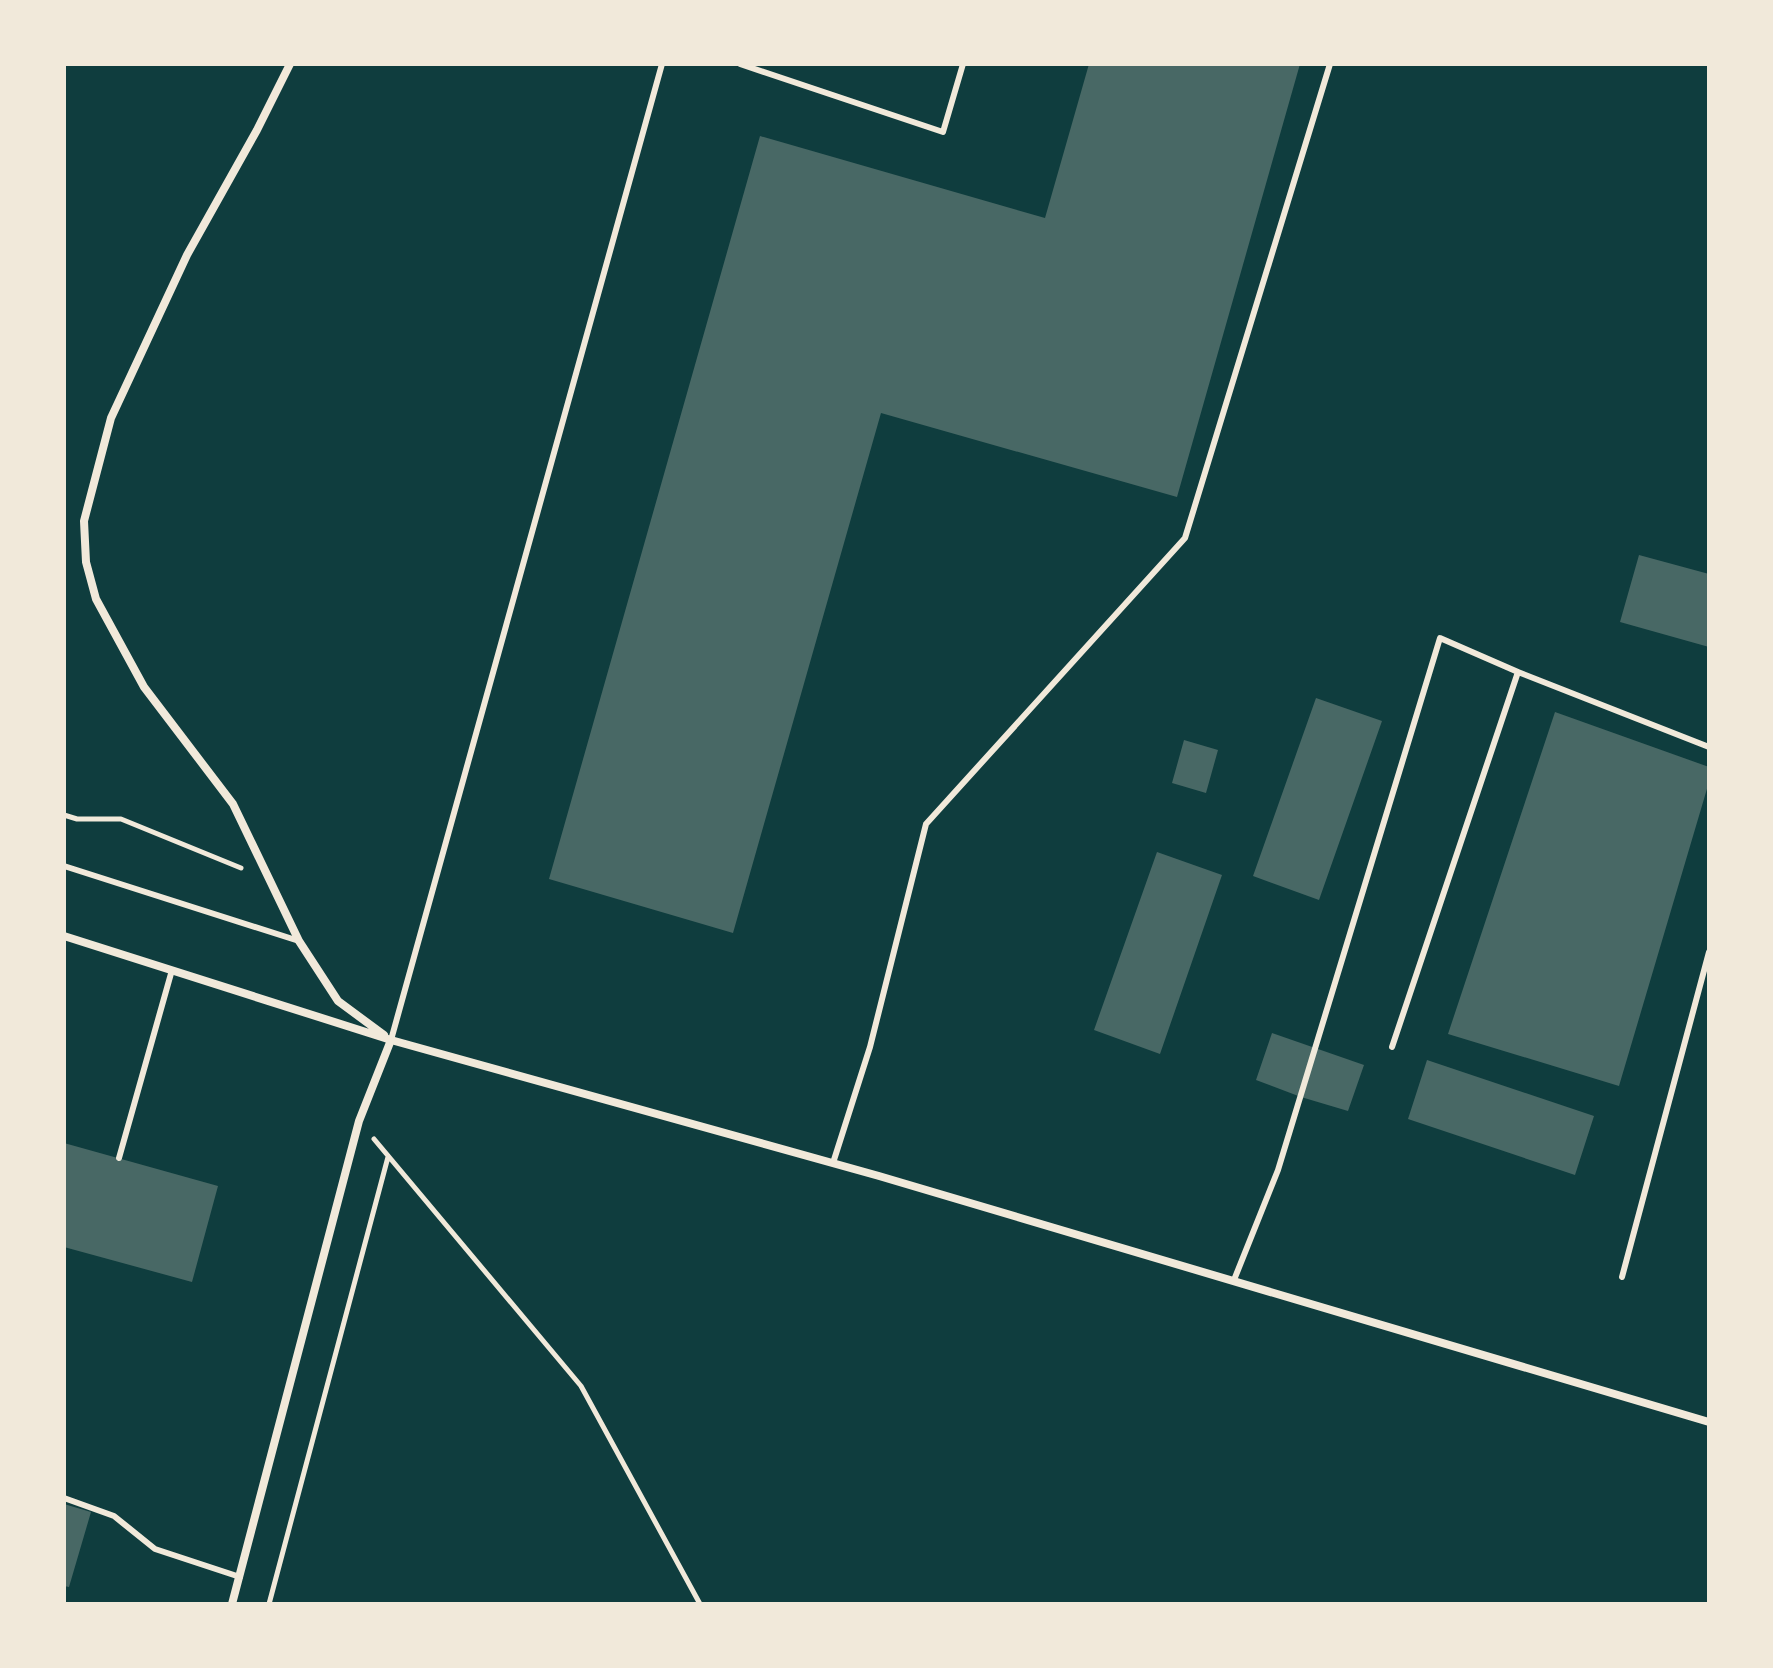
<svg xmlns="http://www.w3.org/2000/svg" width="1773" height="1668" viewBox="0 0 1773 1668" font-family="Raleway,sans-serif">
	<style>
		.building { fill: #486865 }
		.lines { fill: none; stroke-linecap: round; stroke-linejoin: round }
		.path { stroke: #f1e9da; stroke-width: 5 }
		.service { stroke: #f1e9da; stroke-width: 6 }
		.minor { stroke: #f1e9da; stroke-width: 8 }
	</style>
	<rect width="100%" height="100%" fill="#0f3d3e"/>
	<!-- building -->
	<path class="building" d="M1089 64H1300L1177 497 881 413 733 933 549 879 760 136 1045 218Z
		M1639 555 1709 574V647L1620 622Z
		M1316 698 1382 721 1319 900 1253 876Z
		M1555 712 1709 767V782L1619 1086 1448 1034Z
		M1184 740 1218 750 1206 793 1172 783Z
		M1157 852 1222 875 1160 1054 1094 1030Z
		M1272 1033 1364 1065 1348 1111 1301 1097 1256 1080Z
		M1427 1060 1594 1116 1575 1175 1408 1119Z
		M64 1143 218 1186 192 1282 64 1247Z
		M64 1504 91 1512 69 1587 64 1586Z"/>
	<g class="lines">
		<!-- path -->
		<path class="path" d="M64 815 77 819H121L241 868
			M374 1139 581 1386 700 1604
			M269 1604 388 1157"/>
		<!-- service -->
		<path class="service" d="M740 64 943 132 963 64
			M64 866 299 941
			M391 1040 662 64
			M1392 1047 1518 672 1709 747
			M119 1158 172 970
			M833 1163 870 1047 926 824 1185 538 1330 64
			M1622 1277 1709 952
			M1234 1280 1278 1170 1440 638 1518 672
			M64 1498 114 1516 155 1549 240 1577"/>
		<!-- minor -->
		<path class="minor" d="M290 64 257 130 187 255 111 418 84 521 86 562 96 599 144 687 233 804 299 941 338 1001 384 1035
			M64 936 391 1040 879 1176 1709 1422
			M232 1604 359 1121 391 1040"/>
	</g>
	<!-- border -->
	<rect width="1773" height="1668" fill="none" stroke="#f1e9da" stroke-width="132"/>
</svg>
